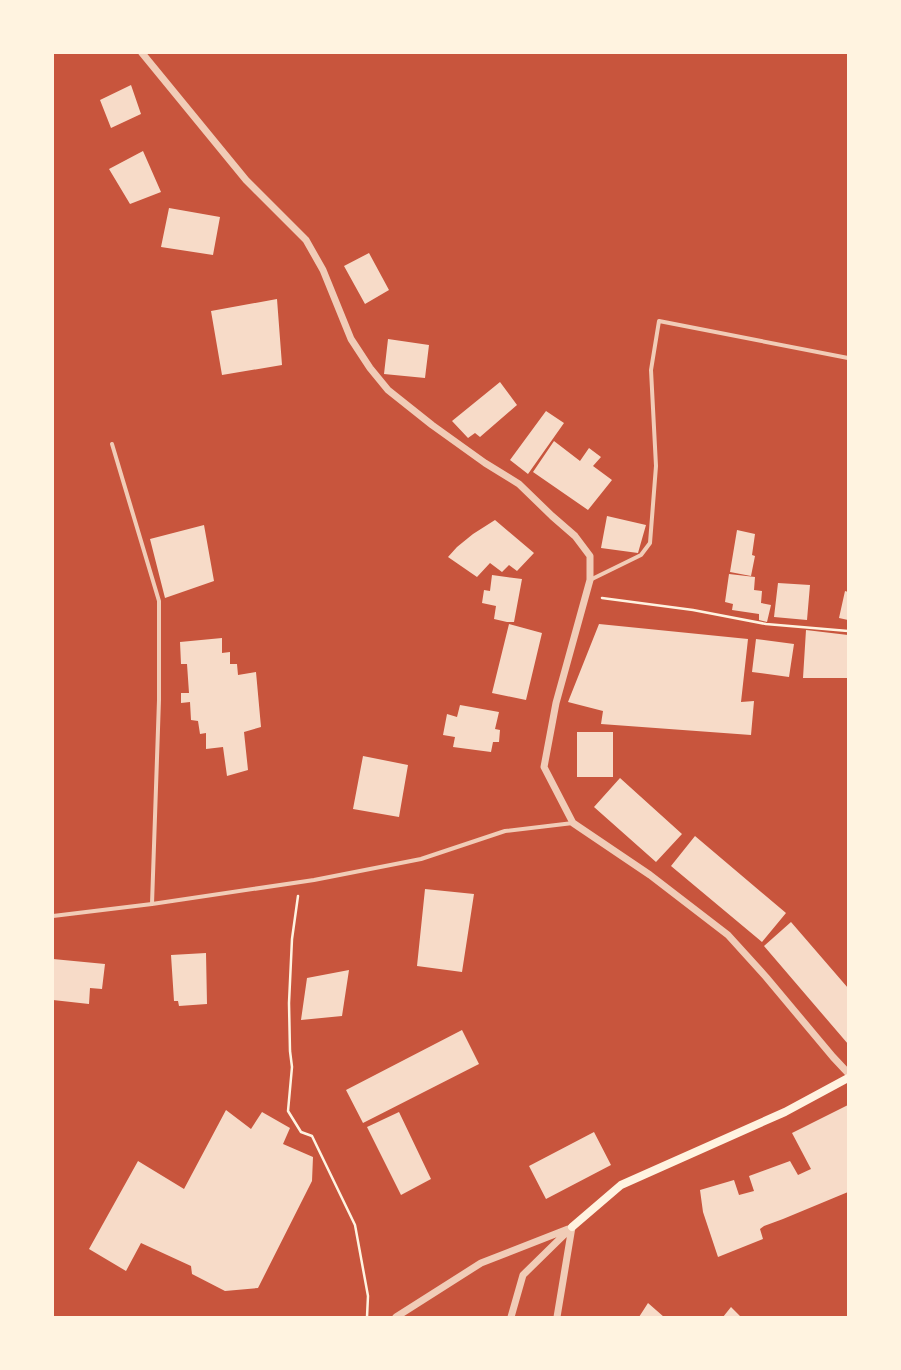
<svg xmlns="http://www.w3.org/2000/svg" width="901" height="1370" viewBox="0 0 901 1370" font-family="'Alegreya Sans',sans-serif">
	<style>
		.building { fill: #f7dbc8 }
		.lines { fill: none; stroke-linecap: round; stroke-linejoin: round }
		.path { stroke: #fff3e0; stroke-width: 2.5 }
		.minor { stroke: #f1ccb7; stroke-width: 4 }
		.tertiary { stroke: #f1ccb7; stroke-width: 7 }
		.secondary { stroke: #fff3e0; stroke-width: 8 }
	</style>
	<rect width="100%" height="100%" fill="#c8553d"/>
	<!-- building -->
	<path class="building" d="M131 85 141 114 111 128 100 100Z
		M143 151 161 192 130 204 109 169Z
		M169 208 220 217 213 255 161 247Z
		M369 253 389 290 365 304 344 266Z
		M277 299 282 365 222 375 211 311Z
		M388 339 429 345 425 378 384 374Z
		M500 382 517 405 480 437 475 433 468 438 452 421Z
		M546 411 564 423 528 474 510 460Z
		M554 441 580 461 589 448 601 457 593 466 612 480 588 510 533 472Z
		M607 516 646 525 638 553 601 548Z
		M495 520 534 553 517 571 509 565 502 572 490 563 477 577 448 557 457 547 473 534Z
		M204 525 214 581 165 598 150 539Z
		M737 530 755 534 752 555 755 556 751 576 730 572Z
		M729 574 755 577 754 590 762 591 761 603 771 605 767 622 759 620V614L732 610 733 604 725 602Z
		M492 575 522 579 514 622H507L494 619 496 606 482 603 484 590 490 591Z
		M778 583 810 585 807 620 774 617Z
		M845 591 848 592V620L839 618Z
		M509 624 542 633 526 700 492 693Z
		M599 624 748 639 741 702 754 701 751 735 601 724 603 711 568 702Z
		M806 630 848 635V678H803Z
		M222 638V653L230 652V664H237L238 675 256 672 261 727 244 732 248 770 227 776 223 747 206 749V733L200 734 198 721 191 720 190 702 181 703V693H189L187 664H181L180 642Z
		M756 639 794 644 789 677 752 672Z
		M460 705 499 712 495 729 500 730 499 742H493L491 752 453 747 455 737 443 735 447 714 457 717Z
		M577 732H613V777H577Z
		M363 756 408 765 399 817 353 809Z
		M620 778 682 834 656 862 594 807Z
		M695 836 786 913 762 942 671 866Z
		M425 889 474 894 462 972 417 966Z
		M791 922 848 988V1044L764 946Z
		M206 953 207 1004 179 1006 178 1001H174L171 955Z
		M53 959 105 964 102 989 90 988 89 1004 53 1000Z
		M349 970 342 1016 301 1020 307 978Z
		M462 1030 479 1064 363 1123 346 1090Z
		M848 1105V1192L783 1219 764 1226 760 1229 763 1239 718 1257 703 1212 700 1190 734 1180 739 1195 754 1191 749 1176 790 1161 798 1175 811 1169 792 1133Z
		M226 1110 251 1129 262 1112 290 1128 283 1144 313 1157 312 1181 258 1288 225 1291 192 1274 191 1266 141 1243 126 1271 89 1249 138 1161 184 1189Z
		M399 1112 431 1179 401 1195 367 1127Z
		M594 1132 611 1165 546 1199 529 1166Z
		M648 1303 664 1317H639Z
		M731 1307 741 1317H723Z"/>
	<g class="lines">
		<!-- path -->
		<path class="path" d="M602 598 693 610 766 624 848 631
			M298 896 292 939 289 1003 290 1051 292 1067 288 1111 301 1132 312 1136 355 1225 368 1296 367 1317"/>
		<!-- minor -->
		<path class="minor" d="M112 444 159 601V700L152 904
			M590 580 641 555 650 543 656 466 651 370 659 321 848 358
			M53 916 152 904 314 880 421 859 505 831 573 823"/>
		<!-- tertiary -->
		<path class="tertiary" d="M142 53 246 180 306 240 323 270 351 339 370 368 388 390 432 425 485 463 519 484 552 516 575 536 590 556V580L556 703 544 767 573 823 650 875 728 935 766 977 833 1057 848 1073
			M396 1317 481 1263 568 1229
			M511 1317 523 1275 572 1227 557 1317"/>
		<!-- secondary -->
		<path class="secondary" d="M572 1227 621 1185 785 1112 848 1078"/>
	</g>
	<!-- border -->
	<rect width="901" height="1370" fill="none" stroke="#fff3e0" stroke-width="108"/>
</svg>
